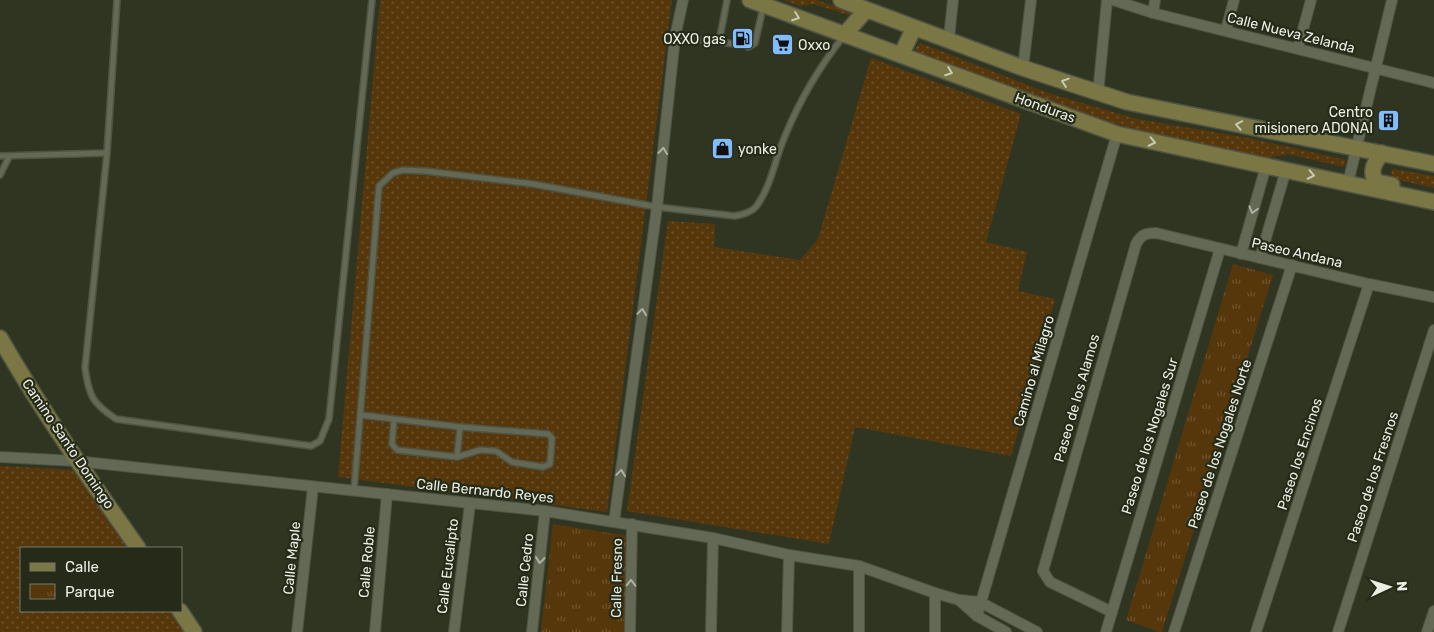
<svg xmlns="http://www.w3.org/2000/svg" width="1434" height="632" viewBox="0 0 1434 632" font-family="Rubik,sans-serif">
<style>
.grass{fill:url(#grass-dots)}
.park{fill:url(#park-tufts)}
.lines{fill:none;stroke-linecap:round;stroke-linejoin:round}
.lane-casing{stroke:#4f5343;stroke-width:8}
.street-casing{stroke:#4f5343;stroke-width:12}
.secondary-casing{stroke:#4f5343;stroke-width:18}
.lane{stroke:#636954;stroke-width:5}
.street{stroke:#636954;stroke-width:10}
.secondary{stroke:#7a7745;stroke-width:15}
.oneway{stroke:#c8cab4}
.oneway2{stroke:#adb2a3}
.labels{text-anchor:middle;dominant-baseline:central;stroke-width:4.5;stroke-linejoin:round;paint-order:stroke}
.street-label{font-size:14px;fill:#eaeee3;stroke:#262b19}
.poi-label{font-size:14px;fill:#eaeee3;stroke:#262b19;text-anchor:end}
</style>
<defs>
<pattern id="grass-dots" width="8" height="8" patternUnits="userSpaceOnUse" patternTransform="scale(1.25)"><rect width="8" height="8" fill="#56370b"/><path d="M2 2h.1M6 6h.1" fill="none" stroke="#6e542e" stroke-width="1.8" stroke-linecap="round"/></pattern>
<pattern id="park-tufts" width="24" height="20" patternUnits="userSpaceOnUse" patternTransform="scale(1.25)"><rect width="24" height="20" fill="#56370b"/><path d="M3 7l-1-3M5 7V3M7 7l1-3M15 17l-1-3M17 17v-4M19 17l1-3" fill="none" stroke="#6e542e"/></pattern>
</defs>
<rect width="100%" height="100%" fill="#303522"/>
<g class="grass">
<path d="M380 0H672L607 512 338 477Z"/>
<path d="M784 0H816L853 12 851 16 814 4 800 6Z"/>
<path d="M920 43 1048 93 1137 119 1249 138 1346 160 1344 167 1288 154 1268 158 1160 136 1060 108 913 51Z"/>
<path d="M871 58 1021 114 986 242 1027 252 1018 291 1055 299 1011 456 855 427 829 544 627 511 668 221 715 224 714 247 800 260 818 239Z"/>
<path d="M1392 169 1434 176V188L1391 178Z"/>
<path d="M0 466 79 470 133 548H21V611H176L191 632H0Z"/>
</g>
<g class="park">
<path d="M1233 264 1273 275 1162 632H1159L1126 620Z"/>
<path d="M553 524 628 536 627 632H541Z"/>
</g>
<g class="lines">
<defs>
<g id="lane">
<path d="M117 0 107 153 85 368C89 396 92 403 116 419L311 446 320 441 329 419 372 0"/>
<path d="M675 37 736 44"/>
<path d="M719 42 727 0"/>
<path d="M748 47 755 43 763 8"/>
<path d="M0 156 107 153"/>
<path d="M0 175 9 157"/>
<path d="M361 415 460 427 548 434 552 438 550 464 543 467 512 462 496 451 480 450 457 457 397 450 392 444 394 419"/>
<path d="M457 457 460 427"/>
<path d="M354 490 379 186 393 173 403 170 425 171 533 184 657 207 735 216C744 214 753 212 758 204 772 183 775 159 785 136 799 102 820 66 843 37"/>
</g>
<g id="street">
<path d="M1113 0 1153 13 1434 83"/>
<path d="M1153 13 1155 0"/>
<path d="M1226 30 1234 0"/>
<path d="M949 38 953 0"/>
<path d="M1298 48 1311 0"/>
<path d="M1023 68 1031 0"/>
<path d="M1098 94 1107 0"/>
<path d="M1348 183 1392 0"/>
<path d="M1241 254 1266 166"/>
<path d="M1260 258 1286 170"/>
<path d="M0 457 76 461 545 511 713 538 789 555 859 566 935 593 959 600 980 602 1037 632"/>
<path d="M614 522 657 207 675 37 683 0"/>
<path d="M959 600 977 616 1006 632"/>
<path d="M1112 612 1050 582 1043 571 1136 244C1141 235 1145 233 1156 233L1369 284 1434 297"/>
<path d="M977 616 1117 134"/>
<path d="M297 632 313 487"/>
<path d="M375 632 387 494"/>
<path d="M454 632 470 504"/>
<path d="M532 632 545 511"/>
<path d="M630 632 632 524"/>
<path d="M711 632 713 538"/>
<path d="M787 632 789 555"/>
<path d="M859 632V566"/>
<path d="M935 632V593"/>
<path d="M1106 632 1220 249"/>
<path d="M1174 632 1292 265"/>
<path d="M1256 632 1369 284"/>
<path d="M1338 632 1434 330"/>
<path d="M1427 632 1434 611"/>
</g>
<g id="secondary">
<path d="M750 0 1117 134 1434 202"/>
<path d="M841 0 1023 68 1127 102 1434 164"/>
<path d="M845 34 866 10"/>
<path d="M901 55 914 28"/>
<path d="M1382 153C1375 162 1368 172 1377 182L1392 185"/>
<path d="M0 338C42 411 90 480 138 548"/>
<path d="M180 611 194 632"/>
</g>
</defs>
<use href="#lane" class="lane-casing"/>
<use href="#street" class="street-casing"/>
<use href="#secondary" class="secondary-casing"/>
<use href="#lane" class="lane"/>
<use href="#street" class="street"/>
<use href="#secondary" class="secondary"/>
</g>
<defs><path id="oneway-chevron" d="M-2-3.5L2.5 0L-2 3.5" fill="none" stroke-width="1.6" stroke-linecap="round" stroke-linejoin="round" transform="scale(1.25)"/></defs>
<g class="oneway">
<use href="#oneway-chevron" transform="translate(796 17) rotate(20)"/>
<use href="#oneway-chevron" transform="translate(949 72) rotate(20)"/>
<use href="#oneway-chevron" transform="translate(1065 82) rotate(-161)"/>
<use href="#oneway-chevron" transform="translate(1239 125) rotate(-169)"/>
<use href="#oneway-chevron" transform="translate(1152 142) rotate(12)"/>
<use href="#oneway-chevron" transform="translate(1311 175) rotate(12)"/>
</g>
<g class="oneway2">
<use href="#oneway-chevron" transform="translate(663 151) rotate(-84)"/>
<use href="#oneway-chevron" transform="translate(1253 210) rotate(106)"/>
<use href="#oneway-chevron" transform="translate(642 312) rotate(-82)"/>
<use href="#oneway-chevron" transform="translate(621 473) rotate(-82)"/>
<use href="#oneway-chevron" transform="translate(540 560) rotate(96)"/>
<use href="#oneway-chevron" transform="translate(631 583) rotate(-89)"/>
</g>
<defs>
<symbol id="fuel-square" viewBox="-11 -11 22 22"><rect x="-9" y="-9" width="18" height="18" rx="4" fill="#82bcfa" stroke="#262b19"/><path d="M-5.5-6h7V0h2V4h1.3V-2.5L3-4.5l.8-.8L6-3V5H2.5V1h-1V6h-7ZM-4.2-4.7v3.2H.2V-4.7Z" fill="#111"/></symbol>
<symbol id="supermarket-square" viewBox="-11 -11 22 22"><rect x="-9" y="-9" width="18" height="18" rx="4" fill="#82bcfa" stroke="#262b19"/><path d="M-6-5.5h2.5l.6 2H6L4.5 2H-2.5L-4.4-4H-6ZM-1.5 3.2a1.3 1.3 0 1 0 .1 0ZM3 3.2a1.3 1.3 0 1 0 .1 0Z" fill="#111"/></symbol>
<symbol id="building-square" viewBox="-11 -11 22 22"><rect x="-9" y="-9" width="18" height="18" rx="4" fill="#82bcfa" stroke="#262b19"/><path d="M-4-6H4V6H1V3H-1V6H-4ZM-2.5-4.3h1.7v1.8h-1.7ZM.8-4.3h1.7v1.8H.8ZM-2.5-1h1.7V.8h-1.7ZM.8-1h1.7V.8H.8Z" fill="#111"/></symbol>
<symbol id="shop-square" viewBox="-11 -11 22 22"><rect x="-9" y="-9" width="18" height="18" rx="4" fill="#82bcfa" stroke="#262b19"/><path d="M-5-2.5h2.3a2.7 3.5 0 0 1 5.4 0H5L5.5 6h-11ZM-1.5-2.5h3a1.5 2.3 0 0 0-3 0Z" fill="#111"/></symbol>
</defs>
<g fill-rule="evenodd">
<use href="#fuel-square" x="730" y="26" width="25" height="25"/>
<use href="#supermarket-square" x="770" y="32" width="25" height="25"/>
<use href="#building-square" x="1376" y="108" width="25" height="25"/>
<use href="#shop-square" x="710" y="136" width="25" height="25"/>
</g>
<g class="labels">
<g class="street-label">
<text transform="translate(1291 33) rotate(14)">Calle Nueva Zelanda</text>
<text transform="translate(1045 108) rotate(20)">Honduras</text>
<text transform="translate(1297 253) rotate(13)">Paseo Andana</text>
<text transform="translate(1034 371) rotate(-74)">Camino al Milagro</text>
<text transform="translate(1077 398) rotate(-74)">Paseo de los Alamos</text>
<text transform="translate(1150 436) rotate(-73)">Paseo de los Nogales Sur</text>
<text transform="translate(68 444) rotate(56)">Camino Santo Domingo</text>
<text transform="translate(1220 444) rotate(-72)">Paseo de los Nogales Norte</text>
<text transform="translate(1300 454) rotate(-72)">Paseo los Encinos</text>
<text transform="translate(1373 477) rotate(-72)">Paseo de los Fresnos</text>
<text transform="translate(485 491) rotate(6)">Calle Bernardo Reyes</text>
<text transform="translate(292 558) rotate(-84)">Calle Maple</text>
<text transform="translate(367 562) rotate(-85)">Calle Roble</text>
<text transform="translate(448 566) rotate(-83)">Calle Eucalipto</text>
<text transform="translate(525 570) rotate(-84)">Calle Cedro</text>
<text transform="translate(617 578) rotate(-89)">Calle Fresno</text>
</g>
<g class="poi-label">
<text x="726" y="39">OXXO gas</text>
<text x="798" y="45" text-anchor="start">Oxxo</text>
<text x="1373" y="112">Centro<tspan x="1373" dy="16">misionero ADONAI</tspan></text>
<text x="738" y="149" text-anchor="start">yonke</text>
</g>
</g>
<rect x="20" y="547" width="162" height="65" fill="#262b19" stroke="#74796a"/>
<rect x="30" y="563" width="25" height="8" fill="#7a7745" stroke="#74796a"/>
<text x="65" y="572" font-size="15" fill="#eaeee3">Calle</text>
<rect x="30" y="584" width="25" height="15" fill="url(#park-tufts)" stroke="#74796a"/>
<text x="65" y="597" font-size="15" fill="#eaeee3">Parque</text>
<g transform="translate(1389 587) rotate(86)" stroke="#262b19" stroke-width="4" paint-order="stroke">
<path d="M0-4L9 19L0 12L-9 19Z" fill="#eaeee3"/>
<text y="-8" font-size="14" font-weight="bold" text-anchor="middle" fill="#eaeee3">N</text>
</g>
</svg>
